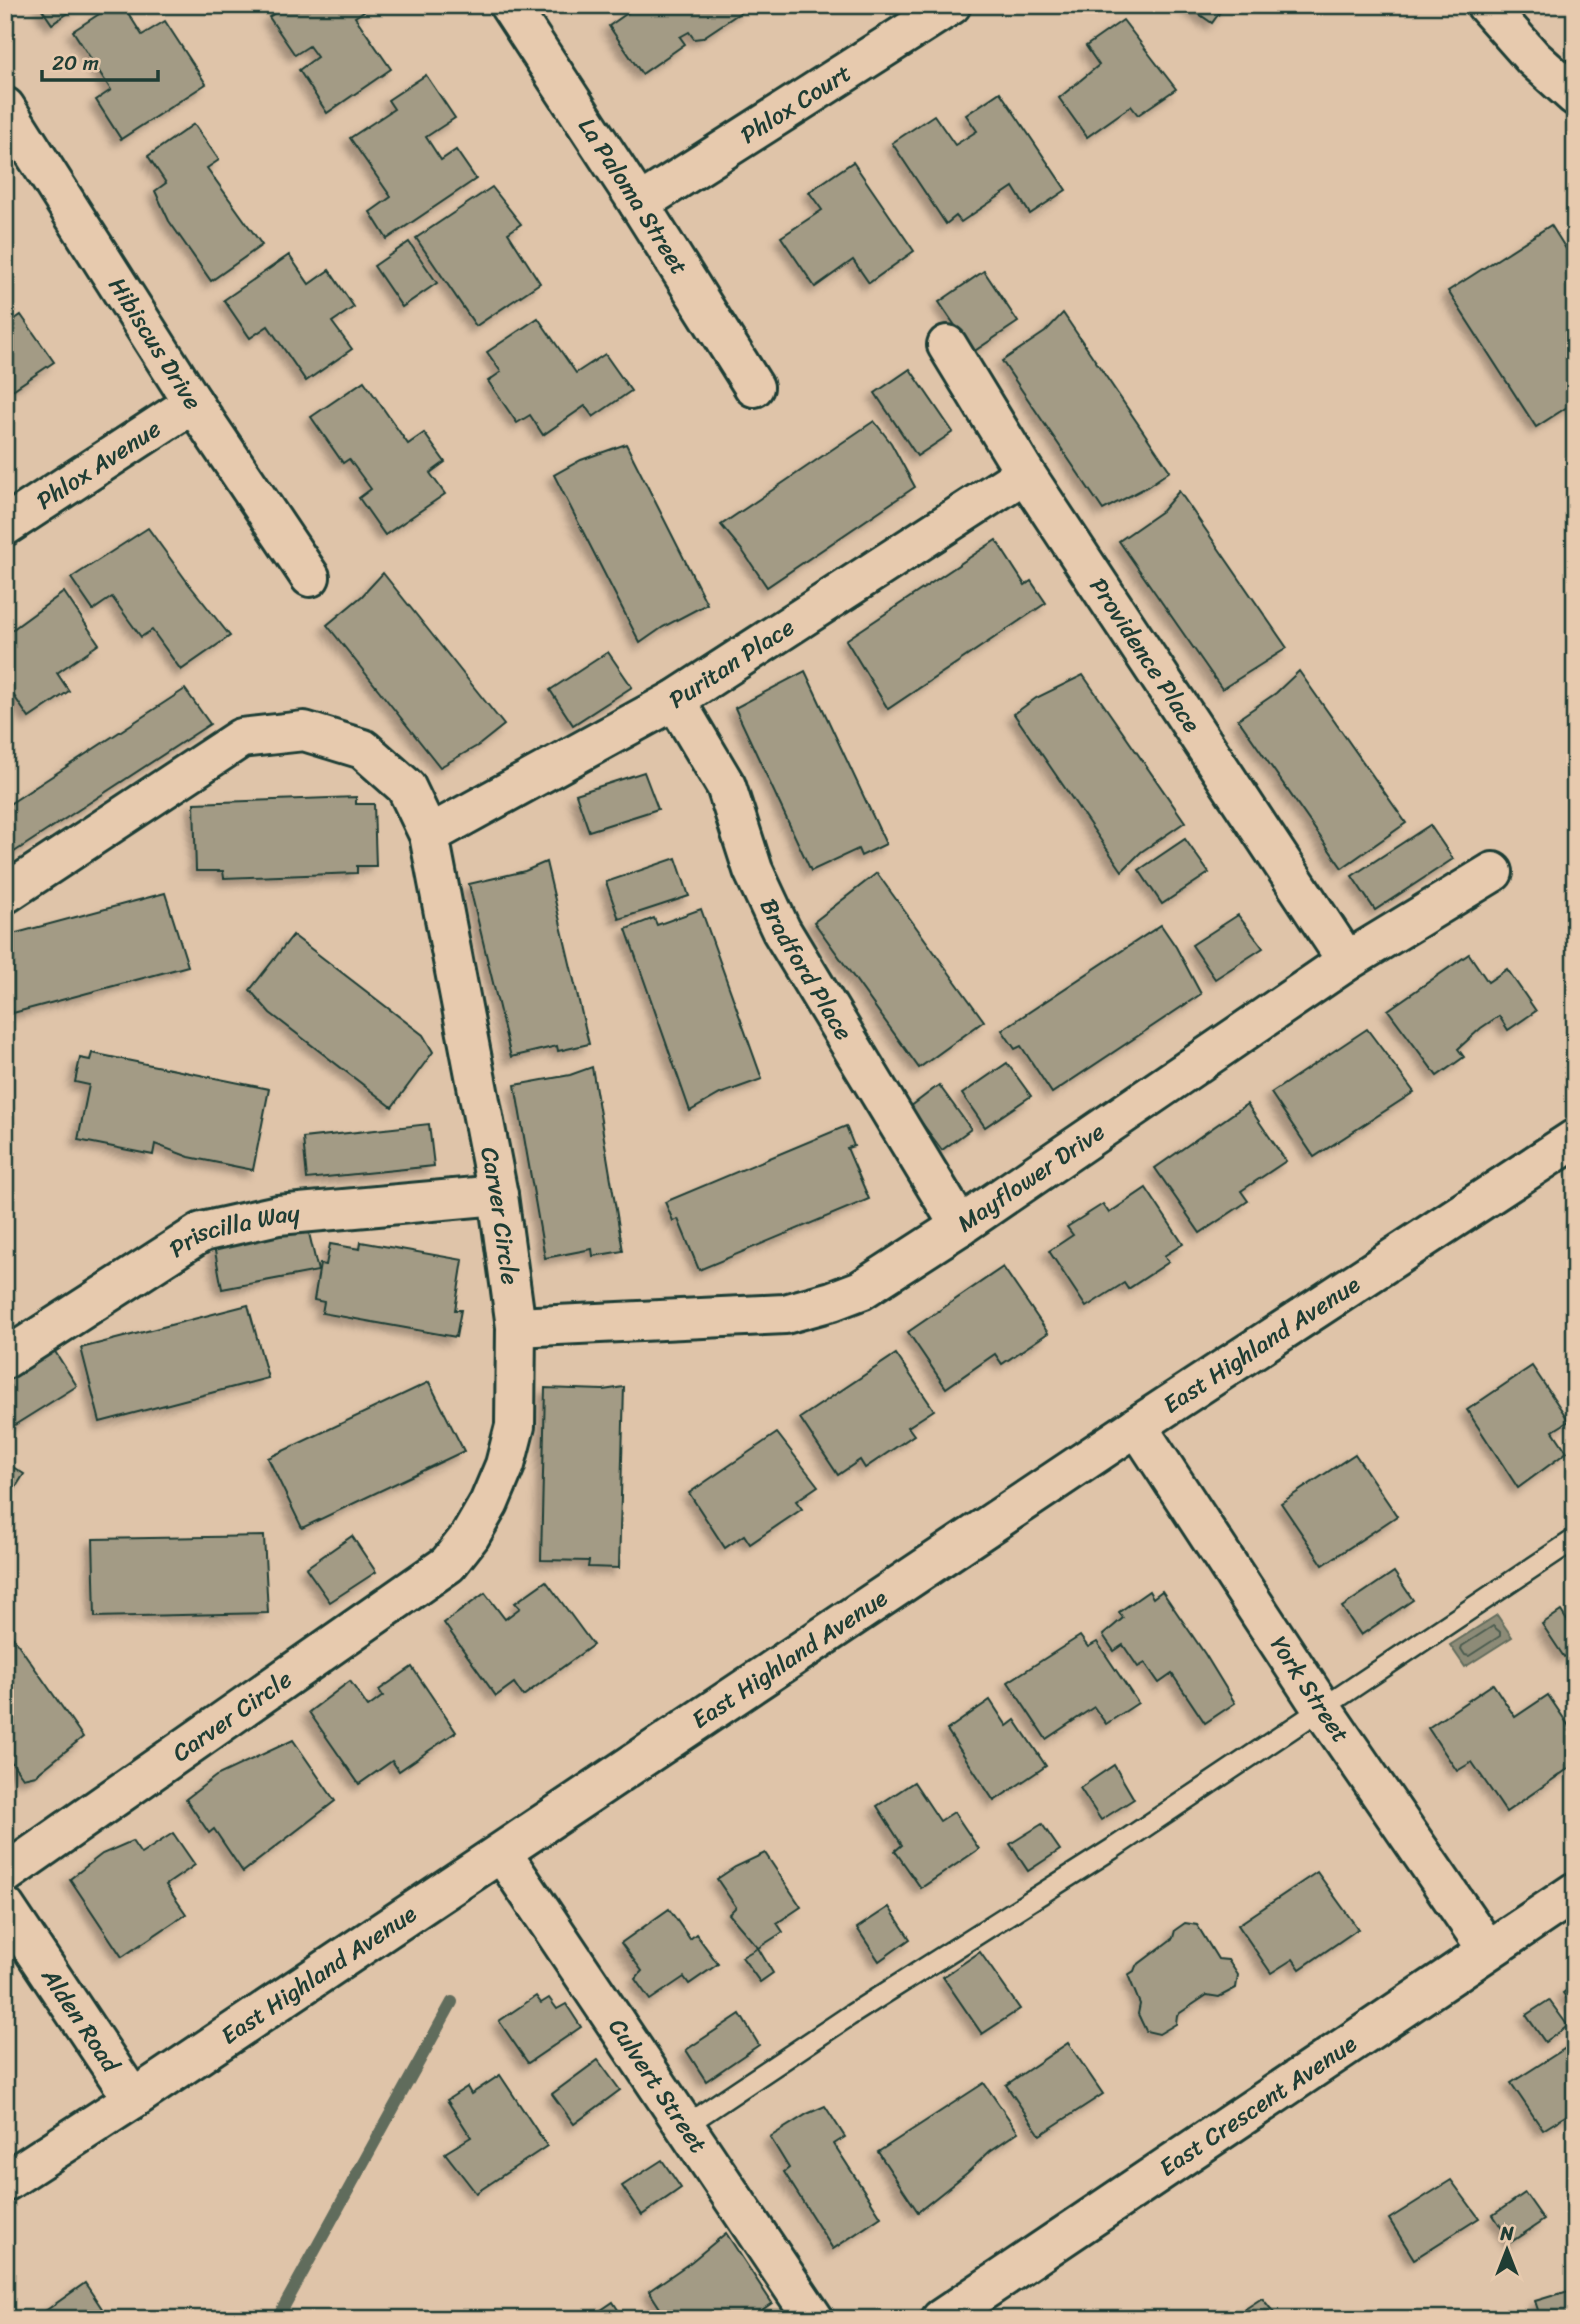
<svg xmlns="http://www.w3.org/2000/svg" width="1580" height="2324" viewBox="0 0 1580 2324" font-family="Sriracha,sans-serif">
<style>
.water{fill:#8d8b77;stroke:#616c5c;stroke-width:2}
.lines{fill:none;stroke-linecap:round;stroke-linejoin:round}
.shore{stroke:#4b5c4f;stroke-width:2}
.stream{stroke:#616c5c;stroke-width:12}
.building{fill:#a39b85;stroke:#1f3d34;stroke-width:2;filter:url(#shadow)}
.service-casing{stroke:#1f3d34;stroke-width:24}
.minor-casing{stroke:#1f3d34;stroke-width:44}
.tertiary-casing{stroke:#1f3d34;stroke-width:44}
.primary-casing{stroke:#1f3d34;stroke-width:44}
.service{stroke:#e7caae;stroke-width:19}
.minor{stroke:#e7caae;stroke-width:38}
.tertiary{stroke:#e7caae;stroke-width:38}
.primary{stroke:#e7caae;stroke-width:38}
.labels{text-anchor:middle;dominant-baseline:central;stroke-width:6;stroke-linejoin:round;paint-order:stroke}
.street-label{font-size:24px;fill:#1f3d34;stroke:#e7caae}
</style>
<defs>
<filter id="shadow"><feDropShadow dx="-6" dy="6" stdDeviation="3.5" flood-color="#0004"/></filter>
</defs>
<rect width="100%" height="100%" fill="#dfc4a9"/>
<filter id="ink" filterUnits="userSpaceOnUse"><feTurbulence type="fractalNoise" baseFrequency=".0143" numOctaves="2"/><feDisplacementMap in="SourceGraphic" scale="14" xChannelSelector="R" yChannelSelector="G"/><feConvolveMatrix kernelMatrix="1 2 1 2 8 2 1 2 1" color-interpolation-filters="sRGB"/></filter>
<g filter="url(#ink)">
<path class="water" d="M1497 1615 1512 1637 1465 1667 1450 1645Z"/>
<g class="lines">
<path class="shore" d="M1493 1626 1500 1632V1636L1469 1656 1465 1655 1461 1649 1462 1646Z"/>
<path class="stream" d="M277 2319 452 2002"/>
</g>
<g class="building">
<path d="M39 5H80L52 24Z"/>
<path d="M113 5H123L142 35 165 21 206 84 121 139 96 100 111 90 73 31Z"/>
<path d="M287 5H364L367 9 355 17 391 69 327 113 299 70 317 57 309 46 295 55 269 17Z"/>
<path d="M639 5H745L747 8 702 38 694 39 689 32 680 37 685 44 642 74 609 26Z"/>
<path d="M1186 5H1225L1212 23Z"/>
<path d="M1123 20 1176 89 1138 115 1131 106 1087 137 1059 98 1099 65 1086 46Z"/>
<path d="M426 75 455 118 426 137 441 160 456 150 476 179 387 239 370 212 391 197 350 138 394 109 388 100Z"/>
<path d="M1000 92 1066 190 1030 214 1013 187 961 222 956 216 946 224 892 143 934 115 955 145 977 131 966 115Z"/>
<path d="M194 124 219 160 207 168 262 245 211 281 169 221 155 191 166 183 148 156Z"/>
<path d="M853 162 914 251 869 283 853 260 815 287 781 237 822 210 809 192Z"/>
<path d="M492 187 521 224 508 233 540 283 476 326 416 238Z"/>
<path d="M1551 225 1575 263V402L1536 427 1448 291Z"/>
<path d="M409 242 437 283 402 307 374 266Z"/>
<path d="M289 255 309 284 329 270 354 307 332 322 352 349 306 381 268 326 250 338 224 300Z"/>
<path d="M984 271 1018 322 973 352 939 302Z"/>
<path d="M1063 313 1170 471 1147 487 1103 510 1002 361 1045 332Z"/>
<path d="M21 315 54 362 5 395V326Z"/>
<path d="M538 318 576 373 605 354 631 391 593 417 585 406 543 435 530 415 517 423 488 381 501 372 487 352Z"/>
<path d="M910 369 953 432 917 456 875 393Z"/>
<path d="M364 381 408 444 424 433 445 462 430 473 445 494 385 535 359 498 371 489 349 459 343 463 311 417Z"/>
<path d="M874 421 891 443 915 487 767 587 742 550 721 525Z"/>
<path d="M626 444 707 604 663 627 640 643 554 475 581 460Z"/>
<path d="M1179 491 1287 648 1222 689 1119 541 1162 511Z"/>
<path d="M148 528 188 583 230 636 181 670 152 630 141 637 112 597 93 610 71 578Z"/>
<path d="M996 540 1025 585 1031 581 1046 603 888 709 846 640Z"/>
<path d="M383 573 504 725 479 745 440 767 327 625 362 596Z"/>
<path d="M64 592 99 644 57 673 69 691 29 718 14 696 5 703V635Z"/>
<path d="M608 652 632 687 573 725 550 690Z"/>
<path d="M805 671 886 844 861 856 858 849 811 871 735 708Z"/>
<path d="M1299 671 1406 823 1342 868 1238 719 1276 693Z"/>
<path d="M1083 675 1185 822 1141 852 1122 871 1014 714 1036 698Z"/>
<path d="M185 689 210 724 5 858V807Z"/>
<path d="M644 772 658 809 589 831 576 794Z"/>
<path d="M356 797V804H374L376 866H357V873L224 878 223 871H196L194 803Z"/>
<path d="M1430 825 1453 859 1375 910 1352 876Z"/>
<path d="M1185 839 1209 873 1162 904 1139 870Z"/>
<path d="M676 858 689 896 619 919 606 882Z"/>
<path d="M546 862 589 1044 558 1051 557 1046 511 1057 469 884 525 871Z"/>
<path d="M877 873 984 1021 919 1068 814 922Z"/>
<path d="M165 893 188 966 13 1013 5 985V936Z"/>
<path d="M701 909 762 1079 720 1094 690 1111 626 929 654 918 657 925Z"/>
<path d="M1238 915 1263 948 1215 979 1192 945Z"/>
<path d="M1161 925 1176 947 1201 994 1052 1093 1021 1046 1015 1049 1002 1030Z"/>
<path d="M293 935 423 1035 433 1052 392 1107 270 1013 250 990Z"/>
<path d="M1469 954 1488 982 1507 969 1536 1011 1508 1030 1499 1016 1481 1028 1458 1049 1464 1057 1437 1076 1388 1010Z"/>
<path d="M1367 1029 1414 1092 1314 1157 1271 1093Z"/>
<path d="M92 1053 269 1089 253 1170 189 1157 155 1144 153 1155 78 1140 89 1085 75 1082 80 1058 90 1060Z"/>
<path d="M1007 1063 1031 1096 985 1127 962 1094Z"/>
<path d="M592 1067 623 1251 593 1256 592 1249 545 1258 515 1085 570 1075Z"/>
<path d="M939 1085 971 1129 942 1150 910 1107Z"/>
<path d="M1247 1104 1286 1161 1241 1191 1248 1201 1200 1233 1155 1168Z"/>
<path d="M429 1124 434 1166 307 1179 303 1138Z"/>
<path d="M846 1126 854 1146 847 1148 869 1199 699 1270 678 1219 673 1221 665 1202Z"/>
<path d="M1146 1188 1183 1244 1164 1256 1169 1262 1128 1289 1124 1283 1086 1307 1049 1251 1073 1235 1067 1227 1103 1204 1109 1213Z"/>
<path d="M308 1229 318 1271 222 1289 214 1246Z"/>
<path d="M361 1242 463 1260 455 1310H461L456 1337 322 1313 324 1302 314 1300 320 1264 326 1265 330 1244 360 1249Z"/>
<path d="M1003 1267 1048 1333 1002 1364 995 1354 946 1388 908 1332Z"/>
<path d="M248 1305 268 1378 100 1422 81 1348Z"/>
<path d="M54 1350 77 1386 5 1431V1380Z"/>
<path d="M896 1354 934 1410 908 1427 914 1435 865 1468 860 1460 838 1475 800 1418Z"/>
<path d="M1532 1366 1569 1421 1553 1431 1567 1452 1518 1488 1467 1410Z"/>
<path d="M429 1382 464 1451 302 1528 268 1458Z"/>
<path d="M624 1387 619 1568 588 1567 589 1561 541 1560 545 1388 603 1390Z"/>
<path d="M777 1433 818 1486 796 1501 802 1509 750 1544 744 1535 725 1548 689 1493Z"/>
<path d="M1355 1454 1397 1516 1323 1565 1281 1503Z"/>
<path d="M5 1462 24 1474 5 1504Z"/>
<path d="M264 1536 268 1613 95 1617 93 1539Z"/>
<path d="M352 1536 376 1572 330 1602 306 1568Z"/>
<path d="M1394 1572 1413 1600 1361 1635 1342 1607Z"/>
<path d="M546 1581 593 1645 523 1696 514 1683 496 1696 444 1623 485 1593 505 1619 520 1608 515 1603Z"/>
<path d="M1149 1591 1153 1598 1162 1591 1205 1654 1235 1703 1205 1723 1172 1674 1159 1683 1145 1663 1138 1667 1123 1645 1114 1651 1103 1635 1123 1618 1119 1612Z"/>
<path d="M1561 1611 1568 1622 1575 1617V1650L1564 1657 1542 1624Z"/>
<path d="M6 1627 83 1737 36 1775 23 1778 5 1753Z"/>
<path d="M1080 1636 1088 1647 1097 1642 1138 1703 1106 1724 1094 1707 1046 1739 1008 1682Z"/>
<path d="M412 1667 456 1732 399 1771 392 1761 359 1784 309 1712 350 1681 368 1707 383 1696 379 1690Z"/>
<path d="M1493 1684 1515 1717 1548 1695 1575 1735V1764L1506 1812 1472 1762 1457 1771 1428 1728Z"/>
<path d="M990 1700 1007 1726 1015 1720 1046 1766 994 1801 947 1730Z"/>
<path d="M293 1740 335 1801 243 1872 214 1829 209 1833 186 1799 216 1776Z"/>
<path d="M1114 1765 1134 1799 1101 1820 1080 1788Z"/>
<path d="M914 1782 940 1821 954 1812 979 1849 921 1888 895 1851 902 1845 877 1806Z"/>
<path d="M1042 1824 1060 1850 1028 1871 1010 1844Z"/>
<path d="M173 1833 195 1865 166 1885 186 1914 122 1957 70 1879 102 1854 132 1841 141 1854Z"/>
<path d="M765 1853 801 1907 777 1923 783 1932 758 1948 729 1914 736 1907 717 1879 735 1867Z"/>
<path d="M1317 1872 1358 1929 1300 1969 1293 1959 1271 1973 1238 1925Z"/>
<path d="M889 1907 910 1939 879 1961 857 1928Z"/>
<path d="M669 1909 690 1939 696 1934 718 1964 689 1984 684 1977 650 2000 635 1979 642 1971 621 1943Z"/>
<path d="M1185 1923 1197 1925 1218 1959 1228 1960 1238 1975 1236 1988 1219 1997 1207 1995 1177 2015 1176 2024 1159 2034 1146 2031 1138 2014 1140 2004 1128 1975 1134 1971 1136 1966 1173 1938 1175 1930Z"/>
<path d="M758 1948 773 1973 760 1982 742 1957Z"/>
<path d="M980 1952 1020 2009 982 2034 943 1977Z"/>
<path d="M1575 1984V2010L1563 1993Z"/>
<path d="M536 1996 541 2003 549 1998 557 2009 566 2004 581 2027 528 2063 499 2021Z"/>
<path d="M1549 2000 1568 2026 1545 2042 1526 2015Z"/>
<path d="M740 2014 759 2045 706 2081 686 2050Z"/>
<path d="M1575 2042V2110L1543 2130 1511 2083Z"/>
<path d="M1068 2043 1103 2094 1040 2135 1006 2085Z"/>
<path d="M598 2060 620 2090 574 2124 552 2094Z"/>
<path d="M500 2075 547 2146 476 2193 445 2153 471 2137 447 2100 467 2087 471 2094Z"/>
<path d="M984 2083 1018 2132 990 2151 967 2173 918 2212 878 2152Z"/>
<path d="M825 2106 845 2137 834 2144 881 2217 833 2249 784 2172 789 2168 770 2137 807 2114Z"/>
<path d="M662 2160 681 2188 642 2215 622 2186Z"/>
<path d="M1451 2180 1479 2218 1414 2259 1389 2219Z"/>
<path d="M1525 2193 1544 2220 1511 2242 1493 2215Z"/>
<path d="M726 2233 772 2303 749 2319H667L649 2291 691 2262Z"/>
<path d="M85 2283 109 2319H34Z"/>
<path d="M1575 2289V2313L1557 2319H1541L1535 2301Z"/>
<path d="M1262 2298 1279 2319H1230Z"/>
<path d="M613 2302 624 2319H588Z"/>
</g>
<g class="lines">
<defs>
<path id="service" d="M686 2125 849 2016 1112 1849 1575 1539"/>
<g id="minor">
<path id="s1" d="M509 5 639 204 754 387"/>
<path id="s2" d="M5 107 193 403 310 577"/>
<path id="s3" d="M639 204 951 5"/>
<path id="s4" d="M947 345 1025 473 1347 961"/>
<path id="s5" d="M5 526 193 403"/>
<path id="s6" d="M675 700 726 786 753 870 781 930 960 1226"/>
<path id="s7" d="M429 835 675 700 1025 473"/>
<path id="s8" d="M5 894 241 738 304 731 363 749 406 787 429 835 498 1195 516 1327 515 1426 505 1465 489 1503 470 1536 448 1564 5 1874"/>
<path id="s9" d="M516 1327 785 1314 832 1301 861 1290 960 1226 1347 961 1493 872"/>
<path id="s10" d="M5 1359 202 1232 278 1215 498 1195"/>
<path id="s11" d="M1137 1426 1321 1707 1487 1949"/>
<path id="s12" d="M502 1853 814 2319"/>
<path id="s13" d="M5 1907 133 2099"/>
<path id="s14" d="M941 2319 1575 1892"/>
</g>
<g id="tertiary">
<path id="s15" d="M5 2182 133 2099 1137 1426 1575 1139"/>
</g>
<path id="primary" d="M1486 5 1533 58 1575 96"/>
</defs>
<use href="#service" class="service-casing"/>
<use href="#minor" class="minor-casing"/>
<use href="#tertiary" class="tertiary-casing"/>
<use href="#primary" class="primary-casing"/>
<use href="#service" class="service"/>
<use href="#minor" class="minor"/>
<use href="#tertiary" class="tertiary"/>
<use href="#primary" class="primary"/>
</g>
</g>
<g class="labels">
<g class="street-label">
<text stroke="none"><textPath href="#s3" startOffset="186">Phlox Court</textPath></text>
<text stroke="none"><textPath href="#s1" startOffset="228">La Paloma Street</textPath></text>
<text stroke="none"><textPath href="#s2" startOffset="280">Hibiscus Drive</textPath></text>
<text stroke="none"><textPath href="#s5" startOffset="112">Phlox Avenue</textPath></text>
<text stroke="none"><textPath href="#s4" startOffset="368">Providence Place</textPath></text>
<text stroke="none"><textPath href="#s7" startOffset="348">Puritan Place</textPath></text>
<text stroke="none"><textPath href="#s6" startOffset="301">Bradford Place</textPath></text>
<text stroke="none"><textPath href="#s9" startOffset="553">Mayflower Drive</textPath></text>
<text stroke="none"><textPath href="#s8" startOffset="906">Carver Circle</textPath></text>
<text stroke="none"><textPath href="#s10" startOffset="266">Priscilla Way</textPath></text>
<text stroke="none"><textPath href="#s15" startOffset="1510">East Highland Avenue</textPath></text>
<text stroke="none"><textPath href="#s15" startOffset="943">East Highland Avenue</textPath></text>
<text stroke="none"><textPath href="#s11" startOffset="315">York Street</textPath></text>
<text transform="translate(232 1716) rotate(-35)">Carver Circle</text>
<text stroke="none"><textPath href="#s15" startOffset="376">East Highland Avenue</textPath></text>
<text stroke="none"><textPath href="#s13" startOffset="136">Alden Road</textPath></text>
<text stroke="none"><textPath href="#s12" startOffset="280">Culvert Street</textPath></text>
<text stroke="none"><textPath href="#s14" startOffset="382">East Crescent Avenue</textPath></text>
</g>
</g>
<rect width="1580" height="2324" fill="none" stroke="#e7caae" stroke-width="28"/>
<rect x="14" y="14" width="1552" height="2296" fill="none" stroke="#1f3d34" stroke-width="2.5" filter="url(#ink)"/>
<g transform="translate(1507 2250)" stroke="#e7caae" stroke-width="5" paint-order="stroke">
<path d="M0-5L12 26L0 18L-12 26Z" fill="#1f3d34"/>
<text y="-10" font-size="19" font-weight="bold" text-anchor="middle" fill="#1f3d34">N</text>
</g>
<path d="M42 70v10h116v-10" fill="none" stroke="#1f3d34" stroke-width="3.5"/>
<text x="52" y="70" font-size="21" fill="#1f3d34" stroke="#e7caae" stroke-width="5" paint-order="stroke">20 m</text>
</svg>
